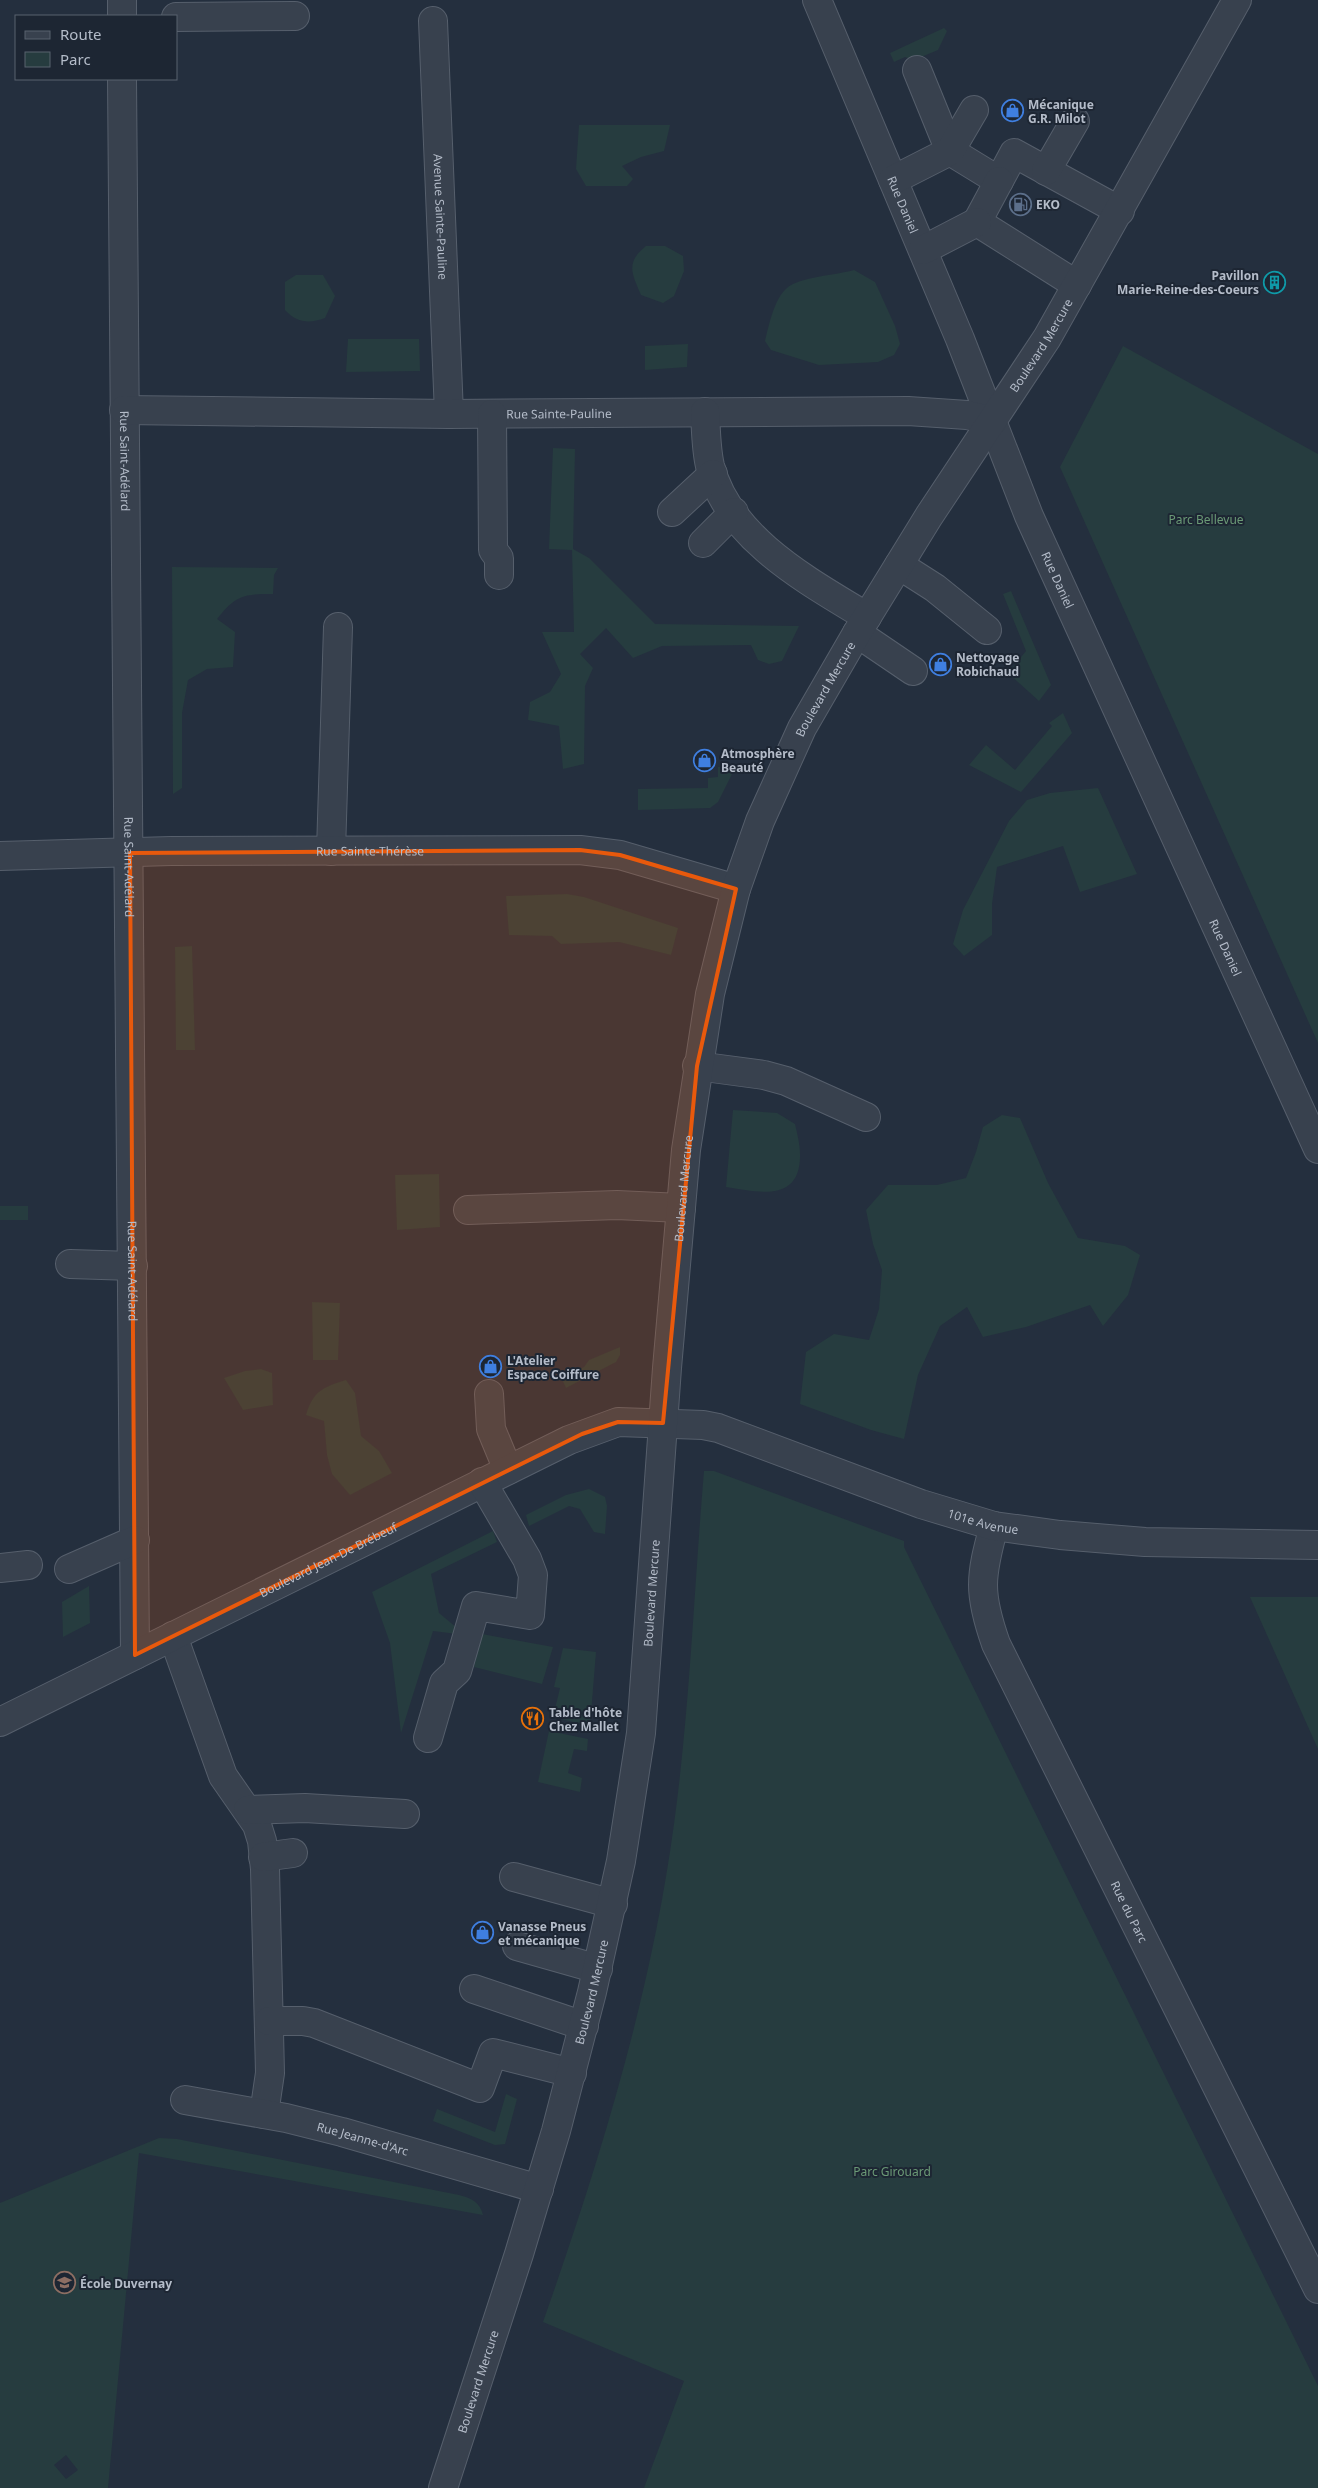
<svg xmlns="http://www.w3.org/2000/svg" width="1318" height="2488" viewBox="0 0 1318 2488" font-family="'Noto Sans',sans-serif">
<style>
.green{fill:#263c3f;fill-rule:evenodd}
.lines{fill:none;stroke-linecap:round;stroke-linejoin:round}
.minor-casing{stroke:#565f6c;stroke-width:30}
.minor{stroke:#38414e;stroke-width:28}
.marked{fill:#e8590c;fill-opacity:0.2;stroke:#e8590c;stroke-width:4;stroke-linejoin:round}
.labels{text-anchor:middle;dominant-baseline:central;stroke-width:4;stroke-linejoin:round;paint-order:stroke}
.poi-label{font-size:12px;font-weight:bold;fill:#b4bcc9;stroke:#1d2633;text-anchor:start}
.street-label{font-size:12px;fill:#b4bcc9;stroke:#1d2633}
.park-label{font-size:12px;fill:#6b9a76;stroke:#1d2633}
</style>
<rect width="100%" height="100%" fill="#242f3e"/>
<g class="green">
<path d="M944 28 947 31 938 50 914 60 905 57 894 62 890 53Z"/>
<path d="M579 125H670L664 151 641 157 622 166 633 179 627 186H586L576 169Z"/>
<path d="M646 246H665L683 256 684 271 674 296 663 303 641 295C632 273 625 263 646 246Z"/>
<path d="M854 270 875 282 895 326 900 344 894 355 878 362 819 365 771 350 765 341C769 325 774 299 787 288 799 277 837 275 854 270Z"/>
<path d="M296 275H323L335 296 325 318C309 324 297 323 285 310V282Z"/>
<path d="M348 339H419L420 371 346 372Z"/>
<path d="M688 344 687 367 645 370V346Z"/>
<path d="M1123 346 1318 454V1043L1060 467Z"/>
<path d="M553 448 575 449 573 549 589 558 655 624 799 626 782 661 769 664 758 660 751 645 662 646 633 658 606 628 580 654 593 668 585 686 584 764 563 769 559 726 528 720 530 702 550 692 561 674 542 632H574L572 550 549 549Z"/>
<path d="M172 567 278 568 274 575 273 594C243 594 236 595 217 619L235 632 233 667 207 669 188 680 182 713V788L173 794Z"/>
<path d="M1011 591 1051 685 1039 701 1008 673 1026 651 1003 594Z"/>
<path d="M1063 713 1072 733 1021 792 969 765 986 745 1015 770 1052 726 1049 723Z"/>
<path d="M736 766 718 802 710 808 638 810V789L708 788V778L718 777V767Z"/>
<path d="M1098 788 1137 874 1080 892 1063 846 997 867 992 904V935L964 956 953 944 963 910 1009 821 1027 800 1050 793Z"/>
<path d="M567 894 584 897 678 928 671 955 619 942 561 944 552 936 509 935 506 896Z"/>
<path d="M192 946 195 1050H176L175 947Z"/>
<path d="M733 1110 777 1113 795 1124C797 1133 800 1144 800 1154 801 1203 758 1192 726 1187Z"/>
<path d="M1002 1115 1020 1118 1048 1183 1078 1238 1125 1246 1140 1255 1128 1295 1103 1326 1090 1305 1026 1327 983 1337 967 1307 940 1326 918 1375 904 1439 871 1430 800 1404 806 1352 834 1334 869 1340 879 1309 882 1270 873 1244 866 1210 888 1185H937L966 1178 976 1152 983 1127Z"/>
<path d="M439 1174 440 1227 397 1230 395 1175Z"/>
<rect x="0" y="1206" width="28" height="14"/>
<path d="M312 1302 340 1303 338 1360H313Z"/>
<path d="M620 1347V1355L616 1362 566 1388 561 1377 584 1367 589 1360Z"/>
<path d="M261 1369 272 1373 273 1405 243 1410 224 1378 245 1371Z"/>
<path d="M346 1380 355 1393 361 1436 379 1451 392 1473 350 1495 332 1474 327 1455 324 1421 306 1415C313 1391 323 1387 346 1380Z"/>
<path d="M704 1471H714L904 1541V1547L1318 2386V2488H644L684 2381 543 2322C600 2160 651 1995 674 1824 690 1707 694 1588 704 1471Z"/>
<path d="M589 1489 605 1497 607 1506 605 1534 594 1532 580 1509 569 1506 529 1526 526 1515 566 1495Z"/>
<path d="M493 1531 497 1542 431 1574 439 1613 457 1628V1634L433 1631 401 1733 390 1643 372 1592Z"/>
<path d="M89 1586 90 1623 63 1637 62 1602Z"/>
<path d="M1250 1597H1318V1749Z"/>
<path d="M482 1634 553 1647 542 1684 474 1667Z"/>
<path d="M563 1648 596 1652 590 1726 553 1717 560 1688 554 1687Z"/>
<path d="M549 1731 588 1739 587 1751 574 1749 568 1773 582 1778 580 1792 538 1782Z"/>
<path d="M506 2094 517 2099 505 2144 495 2145 433 2121 437 2109 495 2132Z"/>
<path d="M159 2138 177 2139 459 2195C471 2198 480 2202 483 2215L139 2153 108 2488H0V2203ZM66 2455 78 2470 66 2479 54 2465Z"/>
</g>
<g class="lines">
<defs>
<g id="minor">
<path d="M122 0V16"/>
<path id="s1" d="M817 0 960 339 1029 516 1318 1149"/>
<path d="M176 17 295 16"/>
<path id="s2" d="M433 21 449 414"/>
<path d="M917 70 950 151 999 181 1014 153 1120 211"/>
<path id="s3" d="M122 79C126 604 134 1129 135 1655"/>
<path d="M1046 171 1075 121"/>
<path d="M893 180 950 151 974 110"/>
<path d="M999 181 977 222 1077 285"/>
<path d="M923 250 977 222"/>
<path id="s4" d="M124 410 449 414 908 411 967 415 993 421"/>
<path d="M705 412C706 430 706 449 710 466 729 539 808 581 867 617"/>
<path d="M492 414 493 550 499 558V575"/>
<path d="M672 512 713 474"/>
<path d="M703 543 734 512"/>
<path d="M899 565 935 588 987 630"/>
<path d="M857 633 913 671"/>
<path d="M331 851 338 627"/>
<path id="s5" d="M0 856 171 851 580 850 620 855 736 889"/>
<path d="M697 1066 764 1075 786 1081 866 1117"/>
<path d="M468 1210 617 1205 681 1208"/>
<path d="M70 1264 133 1266"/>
<path d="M489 1394 491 1429 508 1470"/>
<path id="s6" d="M994 1526C980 1577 978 1593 996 1644L1318 2289"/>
<path d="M0 1568 28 1565"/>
<path d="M69 1569 135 1540"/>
<path d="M173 1636 223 1776 257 1825 262 1841 265 1869 270 2073 264 2114"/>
<path id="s7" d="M0 1722 569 1440 618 1422 703 1425 718 1428 921 1504 994 1526 1060 1535 1145 1542 1318 1545"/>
<path d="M428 1738 444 1683 457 1671 476 1606 530 1615 533 1575 527 1559 482 1482"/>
<path d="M248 1810 305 1808 405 1814"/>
<path d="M263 1857 293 1853"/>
<path d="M514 1877 613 1904"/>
<path d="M517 1946 598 1969"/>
<path d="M474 1989 584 2026"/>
<path d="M269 2021H303L314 2023 480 2088 493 2053 572 2073"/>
<path id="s8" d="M185 2100 286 2118 342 2132 539 2189"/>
<path id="s9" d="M443 2488 519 2254 556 2131 592 1992 621 1861 641 1733 667 1368 686 1150 710 994 736 889 760 821 802 728 857 633 929 516 1047 338 1237 0"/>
</g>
</defs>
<use href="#minor" class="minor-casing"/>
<use href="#minor" class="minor"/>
</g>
<path class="marked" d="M580 850 620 855 736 889 697 1066 663 1423 618 1422 582 1434 135 1655 130 853Z"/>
<defs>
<symbol id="shop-ring" viewBox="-11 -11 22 22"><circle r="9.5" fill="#1d2633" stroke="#3f7fe0" stroke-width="1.5"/><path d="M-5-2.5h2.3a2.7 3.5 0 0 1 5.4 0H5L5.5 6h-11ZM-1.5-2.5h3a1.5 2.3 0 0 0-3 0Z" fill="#3f7fe0"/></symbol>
<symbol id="fuel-ring" viewBox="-11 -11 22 22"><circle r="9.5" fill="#1d2633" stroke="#5c6f8a" stroke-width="1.5"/><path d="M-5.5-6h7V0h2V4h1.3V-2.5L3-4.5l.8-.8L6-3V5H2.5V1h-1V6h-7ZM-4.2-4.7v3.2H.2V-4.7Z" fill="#5c6f8a"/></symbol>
<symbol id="building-ring" viewBox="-11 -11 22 22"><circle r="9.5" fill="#1d2633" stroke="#0f9aa8" stroke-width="1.5"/><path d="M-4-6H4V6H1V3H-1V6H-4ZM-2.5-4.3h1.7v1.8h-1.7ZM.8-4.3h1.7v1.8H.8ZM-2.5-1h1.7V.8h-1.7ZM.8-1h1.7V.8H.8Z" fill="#0f9aa8"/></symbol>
<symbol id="restaurant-ring" viewBox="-11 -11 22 22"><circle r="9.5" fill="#1d2633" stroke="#e8710a" stroke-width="1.5"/><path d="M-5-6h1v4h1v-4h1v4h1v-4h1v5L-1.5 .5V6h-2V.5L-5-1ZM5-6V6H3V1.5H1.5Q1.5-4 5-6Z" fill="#e8710a"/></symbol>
<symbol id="school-ring" viewBox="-11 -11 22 22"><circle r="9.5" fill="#1d2633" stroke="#8d6e63" stroke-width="1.5"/><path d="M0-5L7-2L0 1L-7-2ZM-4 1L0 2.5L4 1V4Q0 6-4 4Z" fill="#8d6e63"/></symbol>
</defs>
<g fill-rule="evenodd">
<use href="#shop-ring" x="1000" y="98" width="25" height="25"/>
<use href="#fuel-ring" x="1008" y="192" width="25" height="25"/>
<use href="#building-ring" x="1262" y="270" width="25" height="25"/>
<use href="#shop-ring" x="928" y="652" width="25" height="25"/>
<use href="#shop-ring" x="692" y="748" width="25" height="25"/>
<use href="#shop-ring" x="478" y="1354" width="25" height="25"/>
<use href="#restaurant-ring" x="520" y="1706" width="25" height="25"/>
<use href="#shop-ring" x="470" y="1920" width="25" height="25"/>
<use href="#school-ring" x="52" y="2270" width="25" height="25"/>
</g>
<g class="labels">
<g class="poi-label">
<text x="1028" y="104">Mécanique<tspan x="1028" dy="14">G.R. Milot</tspan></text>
<text x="1036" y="204">EKO</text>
<text x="1259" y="275" text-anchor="end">Pavillon<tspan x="1259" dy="14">Marie-Reine-des-Coeurs</tspan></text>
<text x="956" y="657">Nettoyage<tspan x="956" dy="14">Robichaud</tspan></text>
<text x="721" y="753">Atmosphère<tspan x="721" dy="14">Beauté</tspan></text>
<text x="507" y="1360">L'Atelier<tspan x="507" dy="14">Espace Coiffure</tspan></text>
<text x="549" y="1712">Table d'hôte<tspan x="549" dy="14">Chez Mallet</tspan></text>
<text x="498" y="1926">Vanasse Pneus<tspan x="498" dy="14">et mécanique</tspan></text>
<text x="80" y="2283">École Duvernay</text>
</g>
<g class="street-label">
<text stroke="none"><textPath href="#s1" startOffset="222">Rue Daniel</textPath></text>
<text stroke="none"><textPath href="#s2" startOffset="196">Avenue Sainte-Pauline</textPath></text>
<text stroke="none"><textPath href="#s9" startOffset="2258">Boulevard Mercure</textPath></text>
<text stroke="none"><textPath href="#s4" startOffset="435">Rue Sainte-Pauline</textPath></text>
<text stroke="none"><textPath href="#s3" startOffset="382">Rue Saint-Adélard</textPath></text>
<text stroke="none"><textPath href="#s1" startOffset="628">Rue Daniel</textPath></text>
<text stroke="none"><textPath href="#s9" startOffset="1852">Boulevard Mercure</textPath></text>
<text stroke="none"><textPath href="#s5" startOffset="370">Rue Sainte-Thérèse</textPath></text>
<text stroke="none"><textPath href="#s3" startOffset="788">Rue Saint-Adélard</textPath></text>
<text stroke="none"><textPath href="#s1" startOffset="1032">Rue Daniel</textPath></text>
<text stroke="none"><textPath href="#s9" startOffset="1328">Boulevard Mercure</textPath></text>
<text stroke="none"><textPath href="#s3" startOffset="1192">Rue Saint-Adélard</textPath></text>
<text stroke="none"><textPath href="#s7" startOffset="1069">101e Avenue</textPath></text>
<text stroke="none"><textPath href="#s7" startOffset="366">Boulevard Jean-De Brébeuf</textPath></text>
<text stroke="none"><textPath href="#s9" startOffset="922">Boulevard Mercure</textPath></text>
<text stroke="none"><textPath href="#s6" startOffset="420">Rue du Parc</textPath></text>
<text stroke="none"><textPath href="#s9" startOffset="518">Boulevard Mercure</textPath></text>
<text stroke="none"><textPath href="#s8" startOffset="182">Rue Jeanne-d'Arc</textPath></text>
<text stroke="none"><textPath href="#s9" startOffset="112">Boulevard Mercure</textPath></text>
</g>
<g class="park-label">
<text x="1206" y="519">Parc Bellevue</text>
<text x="892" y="2171">Parc Girouard</text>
</g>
</g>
<rect x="15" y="15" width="162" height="65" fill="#1d2633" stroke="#59626f"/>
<rect x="25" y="31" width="25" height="8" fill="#38414e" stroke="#59626f"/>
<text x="60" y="40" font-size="15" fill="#b4bcc9">Route</text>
<rect x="25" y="52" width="25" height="15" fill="#263c3f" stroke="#59626f"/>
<text x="60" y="65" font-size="15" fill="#b4bcc9">Parc</text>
</svg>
